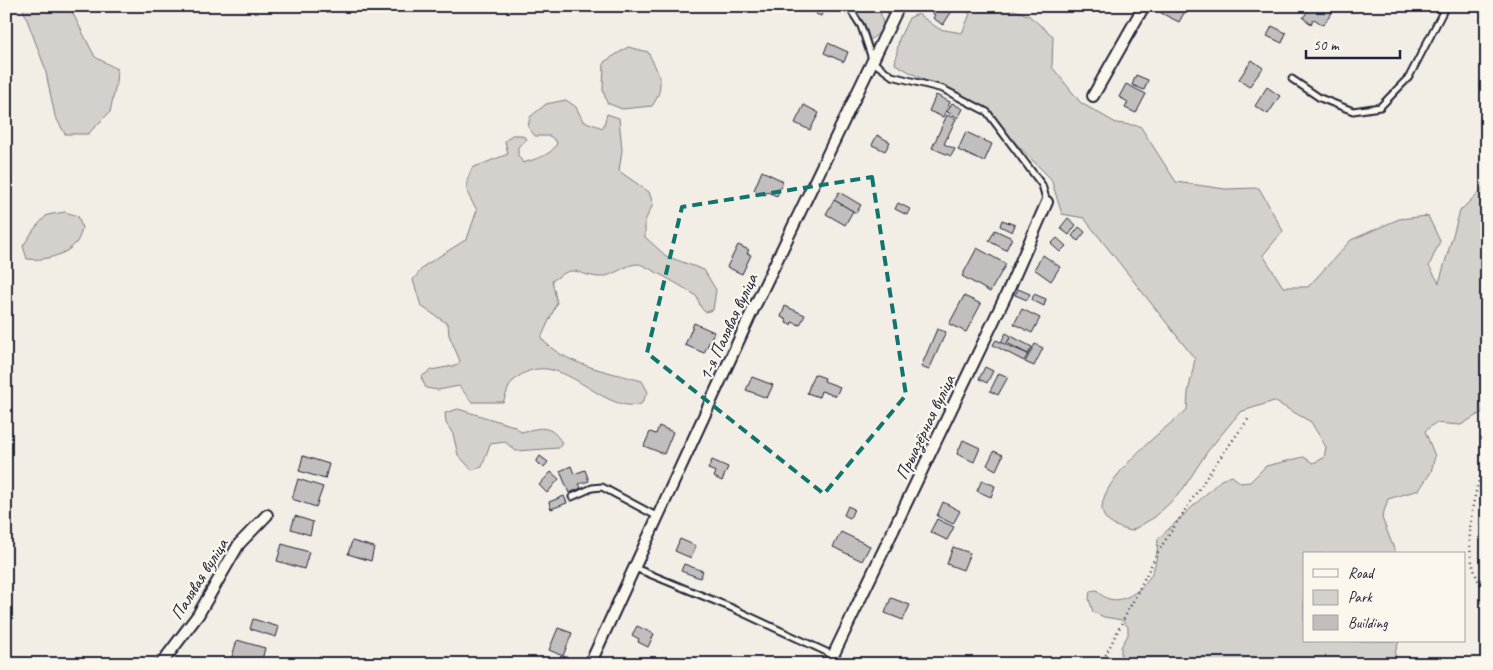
<svg xmlns="http://www.w3.org/2000/svg" width="1493" height="670" viewBox="0 0 1493 670" font-family="Caveat,sans-serif">
<style>
.green{fill:#d4d1cc;stroke:#7b7a84}
.building{fill:#c2bebe;stroke:#22223b}
.lines{fill:none;stroke-linecap:round;stroke-linejoin:round}
.service-casing{stroke:#22223b;stroke-width:9}
.minor-casing{stroke:#22223b;stroke-width:14}
.path{stroke:#22223b;stroke-width:2.5;stroke-dasharray:1 4;stroke-linecap:butt}
.service{stroke:#fbf7ec;stroke-width:5}
.minor{stroke:#fbf7ec;stroke-width:10}
.marked{fill:none;stroke:#0f766e;stroke-width:4;stroke-dasharray:10 6;stroke-linejoin:round}
.labels{text-anchor:middle;dominant-baseline:central;stroke-width:4.5;stroke-linejoin:round;paint-order:stroke}
.street-label{font-size:18px;fill:#22223b;stroke:#fbf7ec}
</style>
<rect width="100%" height="100%" fill="#f2eee5"/>
<filter id="ink" filterUnits="userSpaceOnUse"><feTurbulence type="fractalNoise" baseFrequency=".02" numOctaves="2"/><feDisplacementMap in="SourceGraphic" scale="10" xChannelSelector="R" yChannelSelector="G"/><feConvolveMatrix kernelMatrix="1 2 1 2 8 2 1 2 1" color-interpolation-filters="sRGB"/></filter>
<g filter="url(#ink)">
<g class="green">
<path d="M22 6H69L95 57 117 69 116 84 110 112 88 134H65L55 116 45 68Z"/>
<path d="M853 6H879L884 29 870 40 866 27Z"/>
<path d="M959 6 1008 8 1028 15 1053 36 1052 67 1081 103 1116 123 1140 126 1176 182 1225 189 1259 188 1283 231 1263 255 1283 287H1308L1351 240 1399 219 1428 216 1440 241 1429 266 1439 283 1460 211 1487 184V409L1461 425 1435 423 1425 431 1435 456 1431 472 1419 490 1388 499 1382 518 1396 554H1304V641H1399L1395 653 1397 664H1121V647L1128 635V627L1122 620 1104 617 1093 612 1089 599 1090 591 1097 590C1113 612 1142 593 1152 573 1157 562 1157 552 1158 539L1221 480 1232 476 1241 483 1250 482 1266 466 1304 457 1313 463 1324 458 1326 447 1311 422 1274 401 1240 412 1207 452 1181 492 1155 517 1131 531C1121 528 1110 526 1104 516 1089 487 1167 426 1187 410L1188 393 1195 359 1084 218 1062 214 1051 179 988 115 895 64 899 39 909 18 918 14 939 29 962 33 970 14Z"/>
<path d="M628 47 648 52C658 72 667 85 652 106L622 109 607 103 603 90 604 62Z"/>
<path d="M566 100 576 107 583 121 603 128 607 114 619 118 622 150 619 171 649 192 653 204 645 221V237L666 256 704 270 716 290 713 310 705 312C699 307 700 302 696 296 694 293 643 264 639 264 626 263 612 278 598 277 573 274 577 263 552 281L557 303 541 338C564 365 607 371 642 381L648 392 641 404C600 416 558 340 513 381 508 386 506 396 503 402H472L459 386 438 390 426 388 421 377 431 370 458 365 460 361 449 335 448 324 421 306 413 280 424 266 467 239 477 210C466 192 463 188 472 168L508 154 505 141 512 135H521L527 139 518 147V155L523 163C535 159 554 155 557 142L550 136H535L528 127 530 117 546 104Z"/>
<path d="M65 212 78 216 82 228C81 233 79 239 76 243 65 256 43 261 27 259L23 246 35 228 47 215Z"/>
<path d="M458 409 514 426 521 432C540 428 550 423 562 443L559 448 516 451 505 442 490 444 482 467 472 470 458 455 453 434 446 423 445 413Z"/>
</g>
<g class="building">
<path d="M820 6H825L821 16 816 14Z"/>
<path d="M927 6H944L952 11 943 25 933 18 935 15 925 8Z"/>
<path d="M1164 6H1188L1179 22 1161 13Z"/>
<path d="M1311 6H1322L1332 13 1323 25 1314 19 1311 24 1303 18Z"/>
<path d="M1272 26 1286 33 1282 43 1267 36Z"/>
<path d="M828 43 848 52 844 62 824 53Z"/>
<path d="M1252 60 1263 68 1249 87 1239 79Z"/>
<path d="M1136 75 1148 80 1144 90 1132 85Z"/>
<path d="M1126 84 1146 94 1136 113 1125 108 1128 102 1119 97Z"/>
<path d="M1267 87 1280 96 1268 114 1255 106Z"/>
<path d="M936 95 950 102 943 117 929 111Z"/>
<path d="M952 103 963 109 958 118 947 112Z"/>
<path d="M804 105 819 113 810 130 795 123Z"/>
<path d="M947 115 956 119 944 144 955 149 951 156 932 148Z"/>
<path d="M966 132 992 144 984 162 958 150Z"/>
<path d="M877 135 890 142 885 151 872 145Z"/>
<path d="M762 171 783 181 777 196 767 192 765 195 754 190Z"/>
<path d="M839 192 861 205 856 213 834 200Z"/>
<path d="M834 200 853 211 845 225 826 214Z"/>
<path d="M898 203 910 209 907 215 895 209Z"/>
<path d="M1068 218 1076 225 1069 235 1060 228Z"/>
<path d="M1002 220 1015 225 1012 232 1000 226Z"/>
<path d="M1079 227 1085 232 1078 241 1072 236Z"/>
<path d="M995 230 1012 238 1006 250 989 241Z"/>
<path d="M1057 238 1066 246 1060 252 1051 244Z"/>
<path d="M738 245 749 250 747 253 751 255 742 274 727 267Z"/>
<path d="M977 248 1006 264 990 292 962 276Z"/>
<path d="M1043 255 1060 267 1051 281 1034 269Z"/>
<path d="M1018 289 1030 294 1027 300 1015 295Z"/>
<path d="M1034 294 1046 299 1044 306 1032 300Z"/>
<path d="M964 296 981 304 966 332 949 324Z"/>
<path d="M785 306 805 315 800 325 792 322 791 325 786 323 787 320 781 317Z"/>
<path d="M1022 309 1040 318 1032 333 1014 324Z"/>
<path d="M694 323 714 332 704 353 685 345Z"/>
<path d="M937 329 946 332 929 370 921 367Z"/>
<path d="M1006 333 1011 336 1006 345 1001 342Z"/>
<path d="M1011 336 1032 347 1028 354 1007 343Z"/>
<path d="M996 340 1028 354 1024 361 993 345Z"/>
<path d="M1035 344 1043 348 1034 366 1025 362Z"/>
<path d="M985 367 993 371 987 383 979 379Z"/>
<path d="M999 373 1008 377 998 395 990 391Z"/>
<path d="M814 374 825 378 824 381 840 387 836 396 821 391 819 397 807 393Z"/>
<path d="M752 377 773 385 767 398 746 390Z"/>
<path d="M659 426 673 432 664 454 644 446 650 432 656 434Z"/>
<path d="M963 440 980 448 974 462 957 454Z"/>
<path d="M994 451 1003 455 996 470 987 465Z"/>
<path d="M303 456 329 464 325 479 299 471Z"/>
<path d="M540 456 548 462 544 467 536 462Z"/>
<path d="M712 460 728 467 722 481 714 477 716 472 708 469Z"/>
<path d="M571 466 574 474 585 470 589 481 579 484 581 488 569 493 560 471Z"/>
<path d="M551 472 559 479 547 493 539 485Z"/>
<path d="M298 479 323 487 316 507 292 499Z"/>
<path d="M982 480 995 486 991 497 977 491Z"/>
<path d="M564 496 567 503 551 509 549 502Z"/>
<path d="M943 502 960 511 953 524 937 516Z"/>
<path d="M848 506 854 509 850 518 844 515Z"/>
<path d="M295 516 313 522 310 535 291 529Z"/>
<path d="M937 519 954 527 947 540 930 532Z"/>
<path d="M841 532 870 546 862 561 833 547Z"/>
<path d="M680 539 696 546 691 558 675 551Z"/>
<path d="M352 541 374 547 371 561 348 554Z"/>
<path d="M282 544 309 552 304 569 277 561Z"/>
<path d="M953 547 970 553 963 570 947 564Z"/>
<path d="M684 564 703 571 700 578 681 571Z"/>
<path d="M891 598 910 605 903 620 885 613Z"/>
<path d="M253 619 279 627 276 637 250 629Z"/>
<path d="M637 626 654 634 648 647 638 642 639 639 632 635Z"/>
<path d="M558 628 572 633 563 656 549 650Z"/>
<path d="M237 640 265 648 261 664H243L231 660Z"/>
</g>
<g class="lines">
<defs>
<g id="service">
<path d="M848 6 861 26 873 62 892 76 943 89 987 112 1042 185 1047 202"/>
<path d="M1292 79 1320 98 1353 111 1380 107 1409 77 1446 6"/>
<path d="M572 497 592 488 602 487 658 517"/>
<path d="M635 568 732 608 833 655"/>
</g>
<g id="minor">
<path d="M1093 96 1144 6"/>
<path d="M161 664 198 615 239 544 267 515"/>
<path d="M590 664 750 316 899 6"/>
<path d="M829 664 1008 291 1047 202"/>
</g>
</defs>
<use href="#service" class="service-casing"/>
<use href="#minor" class="minor-casing"/>
<g class="path">
<path d="M1487 458C1471 497 1458 560 1487 594"/>
<path d="M1101 664 1159 550 1214 466 1249 418"/>
</g>
<use href="#service" class="service"/>
<use href="#minor" class="minor"/>
</g>
</g>
<path class="marked" d="M872 177 906 395 824 494 647 353 682 207Z"/>
<g class="labels">
<g class="street-label">
<text transform="translate(728 327) rotate(-65)">1-я Палявая вуліца</text>
<text transform="translate(925 427) rotate(-64)">Прыазёрная вуліца</text>
<text transform="translate(199 579) rotate(-58)">Палявая вуліца</text>
</g>
</g>
<rect width="1493" height="670" fill="none" stroke="#fbf7ec" stroke-width="25"/>
<rect x="12" y="12" width="1468" height="645" fill="none" stroke="#22223b" stroke-width="2" filter="url(#ink)"/>
<rect x="1303" y="552" width="162" height="90" fill="#fbf7ec" stroke="#a4a2a5"/>
<rect x="1313" y="569" width="25" height="8" fill="#fbf7ec" stroke="#a4a2a5"/>
<text x="1348" y="578" font-size="15" fill="#22223b">Road</text>
<rect x="1313" y="590" width="25" height="15" fill="#d4d1cc" stroke="#a4a2a5"/>
<text x="1348" y="602" font-size="15" fill="#22223b">Park</text>
<rect x="1313" y="615" width="25" height="15" fill="#c2bebe" stroke="#a4a2a5"/>
<text x="1348" y="628" font-size="15" fill="#22223b">Building</text>
<path d="M1306 50v8h94v-8" fill="none" stroke="#22223b" stroke-width="2.5"/>
<text x="1313" y="50" font-size="15" fill="#22223b" stroke="#fbf7ec" stroke-width="4" paint-order="stroke">50 m</text>
</svg>
